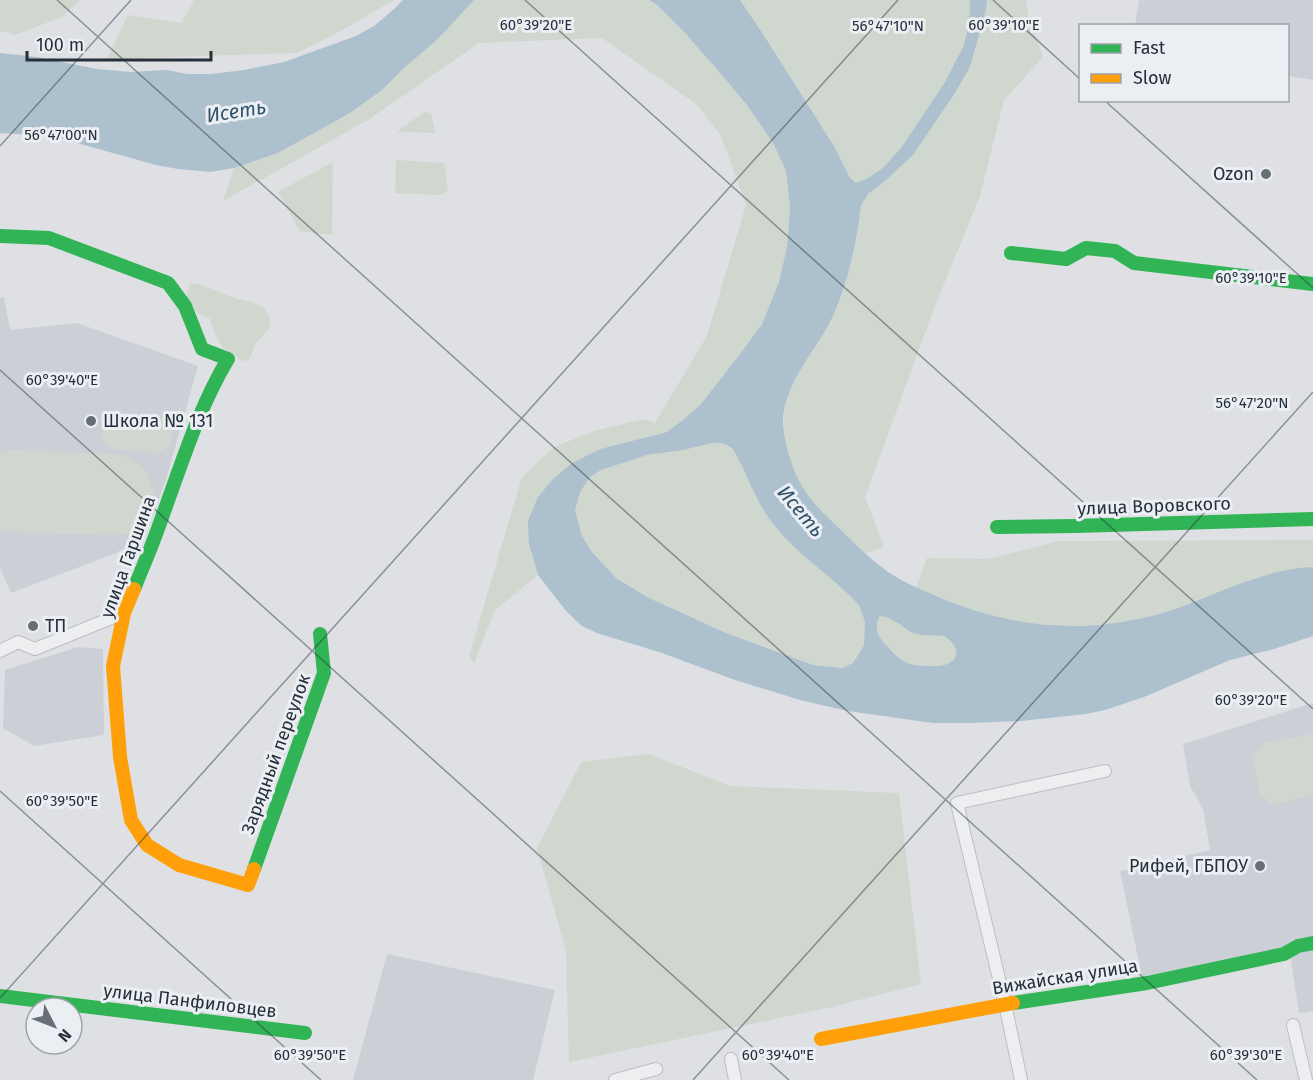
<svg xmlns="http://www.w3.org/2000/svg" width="1313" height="1080" viewBox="0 0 1313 1080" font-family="'Fira Sans',sans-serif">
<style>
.built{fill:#ccd0d6}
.green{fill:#d0d7ce}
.water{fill:#acc0ce;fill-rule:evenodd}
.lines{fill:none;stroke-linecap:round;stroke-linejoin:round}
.street-casing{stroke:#bcbec1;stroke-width:14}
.street{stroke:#edeef0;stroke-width:12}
.fast{stroke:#30b455;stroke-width:14}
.slow{stroke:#ff9f0a;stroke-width:14}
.ticks{fill:none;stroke:#26303b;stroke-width:1.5;stroke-opacity:0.45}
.poi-dot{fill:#666e76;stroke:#ebeff3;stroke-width:2}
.labels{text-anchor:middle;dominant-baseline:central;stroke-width:6;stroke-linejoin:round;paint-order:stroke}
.poi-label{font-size:18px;fill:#26303b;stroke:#ebeff3;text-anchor:end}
.street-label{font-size:18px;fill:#26303b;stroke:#ebeff3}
.water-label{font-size:20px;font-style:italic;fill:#32536d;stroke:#ebeff3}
.ticks-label{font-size:15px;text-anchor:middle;fill:#26303b;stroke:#ebeff3;stroke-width:6;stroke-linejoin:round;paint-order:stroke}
</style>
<rect width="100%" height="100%" fill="#dee0e3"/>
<g class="built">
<path d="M1139 0H1313V80L1288 76V26L1135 25Z"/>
<path d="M4 297 10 330 77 323 198 366 167 476 146 536 114 554 11 593 0 568V298Z"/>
<path d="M78 647 103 649 104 735 34 746 3 728 5 670Z"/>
<path d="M1313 703V1011L1299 1013 1289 947 1142 977 1120 871 1210 850 1203 809 1190 786 1183 744Z"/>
<path d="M387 954 555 990 533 1080H353Z"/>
</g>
<g class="green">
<path d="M0 0H80L62 17 15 35 0 31Z"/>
<path d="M193 0H394L337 33 296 53 107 59 128 15 181 23 193 3Z"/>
<path d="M474 0H649L656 4 686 34 721 74 747 105 773 143 786 171 790 208 787 247 779 282 762 324 740 354 701 404 683 420 667 432 600 449 572 463 529 544 538 575 495 610 474 663 469 656 522 477 554 447 594 431 644 419 655 423 707 336 746 205 721 136 696 104 602 38 479 43 368 120 223 201 234 168 278 153 350 113 382 90 404 68 439 38Z"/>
<path d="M740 0H970L969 25 963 47 945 82 901 148 884 167 868 178 856 183 850 178 834 146 763 34Z"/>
<path d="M987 0H1026L1028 14 1043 57 1004 100 980 196 933 311 865 497 884 547 865 553C845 535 823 517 807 495 786 468 776 419 791 387 802 364 819 343 831 320 849 285 854 245 861 206L868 194 885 181 913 155 955 93 970 67 986 10Z"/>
<path d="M424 112 431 113 436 133 397 132Z"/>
<path d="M396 160 444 163 448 191 440 195 395 193Z"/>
<path d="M333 162 332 235 300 231 278 192Z"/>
<path d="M196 283 237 299 252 302 265 309 270 317 269 329 256 343 249 360 243 361 222 347 214 332 210 319 196 312 187 297 189 285Z"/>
<path d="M114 413 161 416 173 427 170 446 157 453 113 449 102 440 105 423Z"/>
<path d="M713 443C721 442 727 444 733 448 746 471 754 498 770 520 794 553 830 574 858 604L861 610 865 622 864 645 853 663 842 668 813 665 726 633 647 597 616 578 592 552 582 536 575 510 580 492 590 477 601 470 647 455 683 450Z"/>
<path d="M11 450 121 455 138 463 147 473 154 493 148 514 128 534 111 535 10 532 0 529V454Z"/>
<path d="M1313 540V567L1251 579 1224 591 1173 610 1128 622 1100 625 1061 626 1027 623 981 614 916 588 927 558 988 559 1059 541Z"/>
<path d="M881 616C893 618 901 627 911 632 921 637 933 635 944 636 955 643 964 657 947 664 939 668 913 666 905 662 898 658 892 652 887 646 878 638 873 628 879 617Z"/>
<path d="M1313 734V795L1273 805 1261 796 1252 757 1264 743Z"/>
<path d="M649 754 730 786 899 793 921 984 832 1007 569 1062 566 951 537 848 581 762Z"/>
</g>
<g class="water">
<path d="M403 0H474L439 38 404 68 382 90 350 113 278 153 234 168 210 172 178 169 156 165 52 136 0 133V53L37 57 97 69 131 72 167 70 187 74H211L244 70 284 62 356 36 374 26 393 10Z"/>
<path d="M649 0H740L763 34 834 146 850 178 856 183 868 178 884 167 901 148 945 82 963 47 969 25 970 0H987L986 10 970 67 955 93 913 155 885 181 868 194 861 206C856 244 848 285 831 320 815 352 784 383 783 421 783 430 785 439 787 448 798 492 816 506 847 536 860 549 873 561 888 572 903 582 920 589 936 596 1014 630 1094 636 1175 609 1220 593 1264 569 1313 567V636L1274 649 1230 660 1144 697 1105 710 1086 714 1021 721 971 723H933L848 711 800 700 735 680 662 653 597 633 582 626 567 612 538 575 529 544 528 521 538 497 553 479 572 463 600 449 667 432 683 420 701 404 740 354 762 324 779 282 787 247 790 208 786 171 773 143 747 105 721 74 686 34 656 4ZM713 443C721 442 727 444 733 449 746 471 754 498 770 520 794 553 830 574 858 604L861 610 865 622 864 645 853 663 842 668 813 665 726 633 647 597 616 578 592 552 582 536 575 510 580 492 590 477 601 470 647 455 683 450ZM881 616C893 618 901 626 911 632 921 637 933 635 944 636 955 643 964 657 947 664 939 668 913 666 905 662 898 658 892 652 887 646 878 638 874 628 879 617Z"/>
</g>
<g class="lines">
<defs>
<g id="street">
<path d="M0 651 18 642 35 649 124 613"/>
<path d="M1293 1025 1306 1080"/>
<path d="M731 1059 735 1080"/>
<path d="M615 1080 656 1069"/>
<path d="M1021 1080 1005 1004 957 803 1105 771"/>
</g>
</defs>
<use href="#street" class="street-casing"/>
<use href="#street" class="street"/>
<g class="fast">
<path d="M0 236 49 238 168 283 185 306 202 349 228 359C198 409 181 466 161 520 153 544 143 566 134 589"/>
<path d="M1011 253 1066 259 1086 248 1115 251 1134 263 1313 284"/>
<path d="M997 527 1076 526 1313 519"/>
<path d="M254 869 324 673 320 634"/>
<path d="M0 996 305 1033"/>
<path d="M1013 1003 1147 983 1284 954 1298 946 1313 943"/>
</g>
<g class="slow">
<path d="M134 589 124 613 113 666 120 757 131 820 147 845 179 865 248 885 254 869"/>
<path d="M821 1039 1013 1003"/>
</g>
</g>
<path class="ticks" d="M57 0 1257 1080M525 0 1313 709M993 0 1080 79M1104 100 1313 288M0 146 131 0M0 370 789 1080M0 791 321 1080M0 998 898 0M693 1080 1313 392"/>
<g class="poi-dot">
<circle cx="1266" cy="174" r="6"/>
<circle cx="91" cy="421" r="6"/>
<circle cx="33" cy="626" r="6"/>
<circle cx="1260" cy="866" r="6"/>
</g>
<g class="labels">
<g class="poi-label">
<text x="1254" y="174">Ozon</text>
<text x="103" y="421" text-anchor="start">Школа № 131</text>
<text x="45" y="626" text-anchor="start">ТП</text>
<text x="1248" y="866">Рифей, ГБПОУ</text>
</g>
<g class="street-label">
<text transform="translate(1154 506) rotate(-2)">улица Воровского</text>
<text transform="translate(128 557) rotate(-70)">улица Гаршина</text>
<text transform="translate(276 754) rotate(-70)">Зарядный переулок</text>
<text transform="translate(1065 977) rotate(-9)">Вижайская улица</text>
<text transform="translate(190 1001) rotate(7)">улица Панфиловцев</text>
</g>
<g class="water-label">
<text transform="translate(236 111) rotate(-9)">Исеть</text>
<text transform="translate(801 511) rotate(50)">Исеть</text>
</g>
</g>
<g class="ticks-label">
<text x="536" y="30">60°39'20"E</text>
<text x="1004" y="30">60°39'10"E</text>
<text x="888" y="31">56°47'10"N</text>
<text x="61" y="140">56°47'00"N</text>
<text x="1251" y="283">60°39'10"E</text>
<text x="62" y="385">60°39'40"E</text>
<text x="1252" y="408">56°47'20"N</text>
<text x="1251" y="705">60°39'20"E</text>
<text x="62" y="806">60°39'50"E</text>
<text x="310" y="1060">60°39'50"E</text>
<text x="778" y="1060">60°39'40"E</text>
<text x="1246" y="1060">60°39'30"E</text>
</g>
<rect x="1079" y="24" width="210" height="78" fill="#ebeff3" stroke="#9ca3a9" stroke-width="1.5"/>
<rect x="1091" y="44" width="30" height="9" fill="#30b455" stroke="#9ca3a9" stroke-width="1.5"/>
<text x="1133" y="54" font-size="18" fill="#26303b">Fast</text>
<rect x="1091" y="74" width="30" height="9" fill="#ff9f0a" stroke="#9ca3a9" stroke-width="1.5"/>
<text x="1133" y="84" font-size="18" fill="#26303b">Slow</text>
<g transform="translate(54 1026) rotate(132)"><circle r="28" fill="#ebeff3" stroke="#9ca3a9" stroke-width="1.5"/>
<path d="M0-4.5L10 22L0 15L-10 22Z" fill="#666e76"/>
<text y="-9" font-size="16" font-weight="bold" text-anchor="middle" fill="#26303b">N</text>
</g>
<path d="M27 51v9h184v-9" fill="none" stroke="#26303b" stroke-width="3"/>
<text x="36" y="51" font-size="18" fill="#26303b" stroke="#ebeff3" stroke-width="4.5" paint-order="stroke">100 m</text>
</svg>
